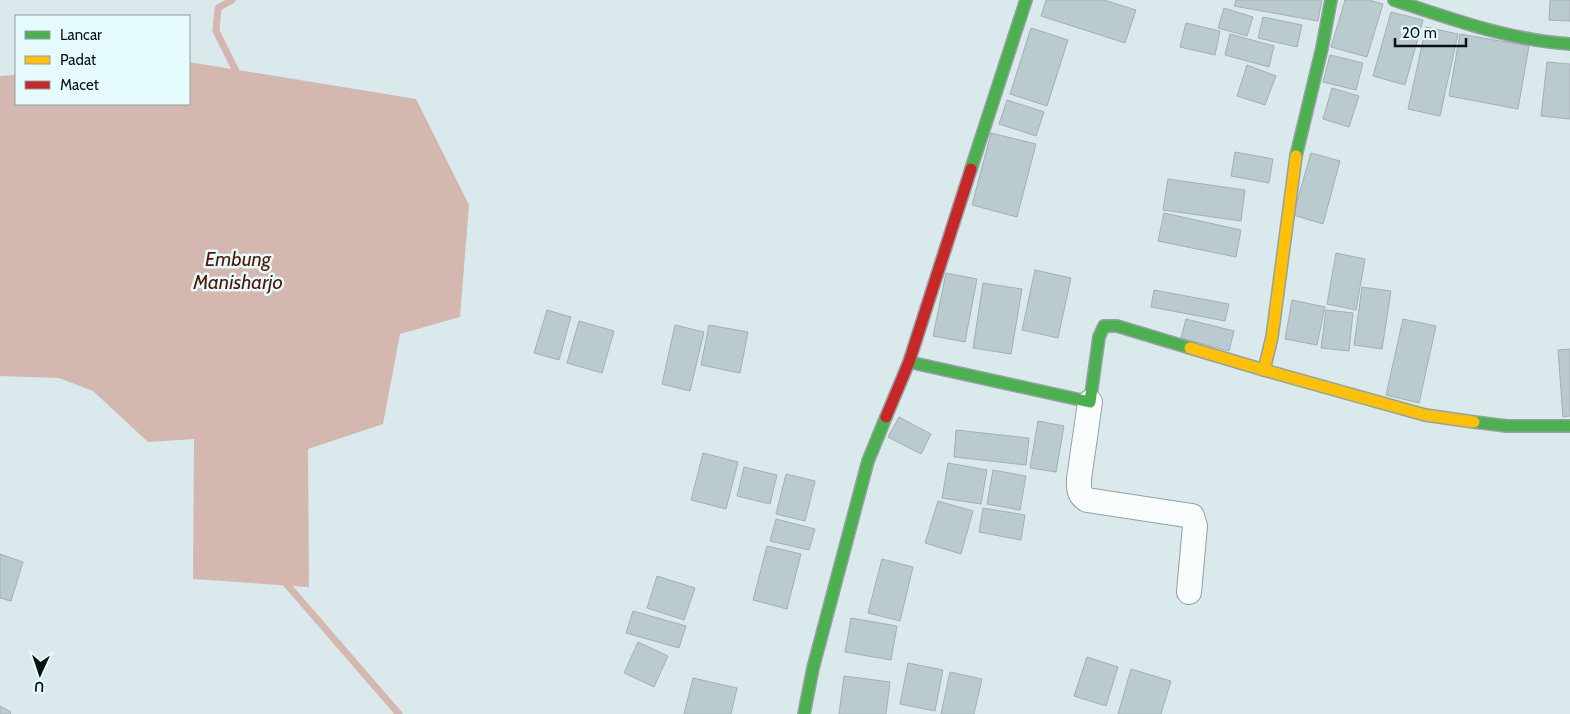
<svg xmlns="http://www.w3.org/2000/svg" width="1570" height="714" viewBox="0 0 1570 714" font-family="Cabin,sans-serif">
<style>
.water{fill:#d4b7ae}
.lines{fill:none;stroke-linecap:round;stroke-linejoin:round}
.stream{stroke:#d4b7ae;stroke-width:7}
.building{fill:#b9cbce;stroke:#a4b0b2}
.street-casing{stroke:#95a1a3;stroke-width:26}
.fast-casing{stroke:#95a1a3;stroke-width:14}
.slow-casing{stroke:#95a1a3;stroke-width:14}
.jam-casing{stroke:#95a1a3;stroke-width:14}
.street{stroke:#f9fcfc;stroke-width:24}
.fast{stroke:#4caf50;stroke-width:11}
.slow{stroke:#ffc107;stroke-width:11}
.jam{stroke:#c62828;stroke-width:11}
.labels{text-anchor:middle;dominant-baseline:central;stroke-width:5;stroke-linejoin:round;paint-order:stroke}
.water-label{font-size:20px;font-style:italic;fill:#501506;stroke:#e5fbfe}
</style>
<rect width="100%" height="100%" fill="#dae9ec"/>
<path class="water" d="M189 62 416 99 469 205 460 317 400 334 383 424 308 449 309 587 193 579 194 439 148 442 93 391 59 378 0 376V76L16 75V104H189Z"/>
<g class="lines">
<g class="stream">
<path d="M232 0 218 8 216 31 239 77"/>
<path d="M283 580 399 714"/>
</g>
</g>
<g class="building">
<path d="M1046 0H1104L1136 10 1125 43 1041 16Z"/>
<path d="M1236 0H1322L1318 21 1234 6Z"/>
<path d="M1345 0H1369L1383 4 1367 57 1331 47Z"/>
<path d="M1550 0H1570V21L1549 20Z"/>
<path d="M1224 8 1253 17 1247 36 1218 28Z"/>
<path d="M1391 12 1423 20 1405 85 1373 76Z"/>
<path d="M1263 17 1302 25 1297 47 1258 38Z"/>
<path d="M1186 23 1220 31 1215 55 1180 47Z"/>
<path d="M1426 27 1458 34 1440 116 1408 109Z"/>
<path d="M1031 28 1068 40 1047 106 1010 94Z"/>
<path d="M1230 34 1274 46 1269 67 1225 55Z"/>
<path d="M1460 34 1529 46 1518 109 1449 96Z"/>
<path d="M1330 55 1363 63 1356 90 1323 82Z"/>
<path d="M1547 62 1570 64V119L1541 116Z"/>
<path d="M1247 65 1276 76 1265 105 1237 96Z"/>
<path d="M1332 88 1359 96 1349 127 1323 119Z"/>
<path d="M1007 100 1044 112 1036 136 999 124Z"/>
<path d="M991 133 1036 144 1017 217 972 205Z"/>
<path d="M1235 152 1273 159 1269 183 1231 176Z"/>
<path d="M1311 153 1340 161 1323 224 1293 215Z"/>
<path d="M1168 179 1245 190 1241 221 1163 210Z"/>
<path d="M1164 213 1241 230 1236 257 1158 241Z"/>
<path d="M1336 253 1365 259 1356 310 1327 304Z"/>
<path d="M1035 270 1071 278 1058 338 1022 330Z"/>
<path d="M946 273 977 279 965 342 933 336Z"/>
<path d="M983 283 1022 289 1011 354 973 348Z"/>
<path d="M1362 287 1391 291 1382 349 1354 345Z"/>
<path d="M1154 290 1229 304 1225 321 1151 307Z"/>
<path d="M1292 300 1325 307 1317 345 1285 339Z"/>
<path d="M547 310 571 317 559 360 534 353Z"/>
<path d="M1326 310 1353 313 1349 351 1321 348Z"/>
<path d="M1186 319 1234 331 1229 351 1181 338Z"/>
<path d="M1403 319 1436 326 1419 403 1386 395Z"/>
<path d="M579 321 614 331 602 373 567 363Z"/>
<path d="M675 325 704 332 690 391 662 384Z"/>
<path d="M709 325 748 332 740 373 701 365Z"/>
<path d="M1570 349V416L1563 417 1558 350Z"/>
<path d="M899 417 931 434 921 454 888 437Z"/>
<path d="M1038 421 1064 426 1056 472 1030 468Z"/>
<path d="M956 430 1029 438 1026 465 954 457Z"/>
<path d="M703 453 738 462 726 509 691 500Z"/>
<path d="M948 463 987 470 981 504 942 498Z"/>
<path d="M744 467 777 475 770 504 737 496Z"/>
<path d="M993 470 1026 476 1020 510 987 504Z"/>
<path d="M786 474 815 481 805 521 776 514Z"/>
<path d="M938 501 973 511 961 554 925 543Z"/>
<path d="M983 508 1025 515 1021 540 979 532Z"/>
<path d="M776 519 815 529 809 550 770 541Z"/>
<path d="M767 546 801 554 787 609 753 600Z"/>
<path d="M0 554 23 562 11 601 0 598Z"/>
<path d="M882 559 913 567 900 621 868 613Z"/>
<path d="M657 576 695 588 684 620 647 608Z"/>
<path d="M633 611 686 626 679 648 626 633Z"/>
<path d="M851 618 897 626 891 660 845 652Z"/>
<path d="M638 642 668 656 654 687 624 673Z"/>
<path d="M1087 657 1118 667 1106 706 1074 696Z"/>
<path d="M908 663 943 670 935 711 900 704Z"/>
<path d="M1131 669 1171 681 1161 714H1118Z"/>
<path d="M950 672 982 679 974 714H941Z"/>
<path d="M844 676 890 682 886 714H839Z"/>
<path d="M693 678 737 688 731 714H684Z"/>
<path d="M0 706 11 712 10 714H0Z"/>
</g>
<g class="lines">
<defs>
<path id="street" d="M1090 402 1079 479C1079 489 1078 494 1087 500L1192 516 1195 526 1189 592"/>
<g id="fast">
<path d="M1394 0C1452 19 1508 40 1570 44"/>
<path d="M1296 156 1322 48 1331 0"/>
<path d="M971 169 1026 0"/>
<path d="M909 362 1090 402 1099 337 1104 326H1117L1190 348"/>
<path d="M1474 422 1507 426H1570"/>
<path d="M804 714 813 668 868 461 886 417"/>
</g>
<g id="slow">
<path d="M1190 348 1264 370 1272 337 1296 156"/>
<path d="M1264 370 1425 415 1474 422"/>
</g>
<path id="jam" d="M886 417 909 362 971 169"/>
</defs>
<use href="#street" class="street-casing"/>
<use href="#fast" class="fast-casing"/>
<use href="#slow" class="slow-casing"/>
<use href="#jam" class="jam-casing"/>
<use href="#street" class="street"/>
<use href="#fast" class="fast"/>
<use href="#slow" class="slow"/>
<use href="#jam" class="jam"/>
</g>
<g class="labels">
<g class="water-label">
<text x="238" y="259">Embung<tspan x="238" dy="23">Manisharjo</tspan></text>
</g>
</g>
<rect x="15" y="15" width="175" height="90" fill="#e5fbfe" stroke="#8d9ea0"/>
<rect x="25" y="31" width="25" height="8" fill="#4caf50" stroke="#8d9ea0"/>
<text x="60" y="40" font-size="15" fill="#081213">Lancar</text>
<rect x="25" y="56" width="25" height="8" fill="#ffc107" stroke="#8d9ea0"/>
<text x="60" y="65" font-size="15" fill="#081213">Padat</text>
<rect x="25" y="81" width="25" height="8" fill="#c62828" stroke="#8d9ea0"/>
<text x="60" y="90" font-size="15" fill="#081213">Macet</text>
<g transform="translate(40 674) rotate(183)" stroke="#e5fbfe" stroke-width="4" paint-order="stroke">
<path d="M0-4L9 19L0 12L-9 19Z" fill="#081213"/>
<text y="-8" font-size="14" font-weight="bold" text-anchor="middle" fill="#081213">U</text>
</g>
<path d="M1395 38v8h71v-8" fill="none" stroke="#081213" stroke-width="2.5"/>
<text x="1402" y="38" font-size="15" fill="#081213" stroke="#e5fbfe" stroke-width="4" paint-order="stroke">20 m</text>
</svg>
